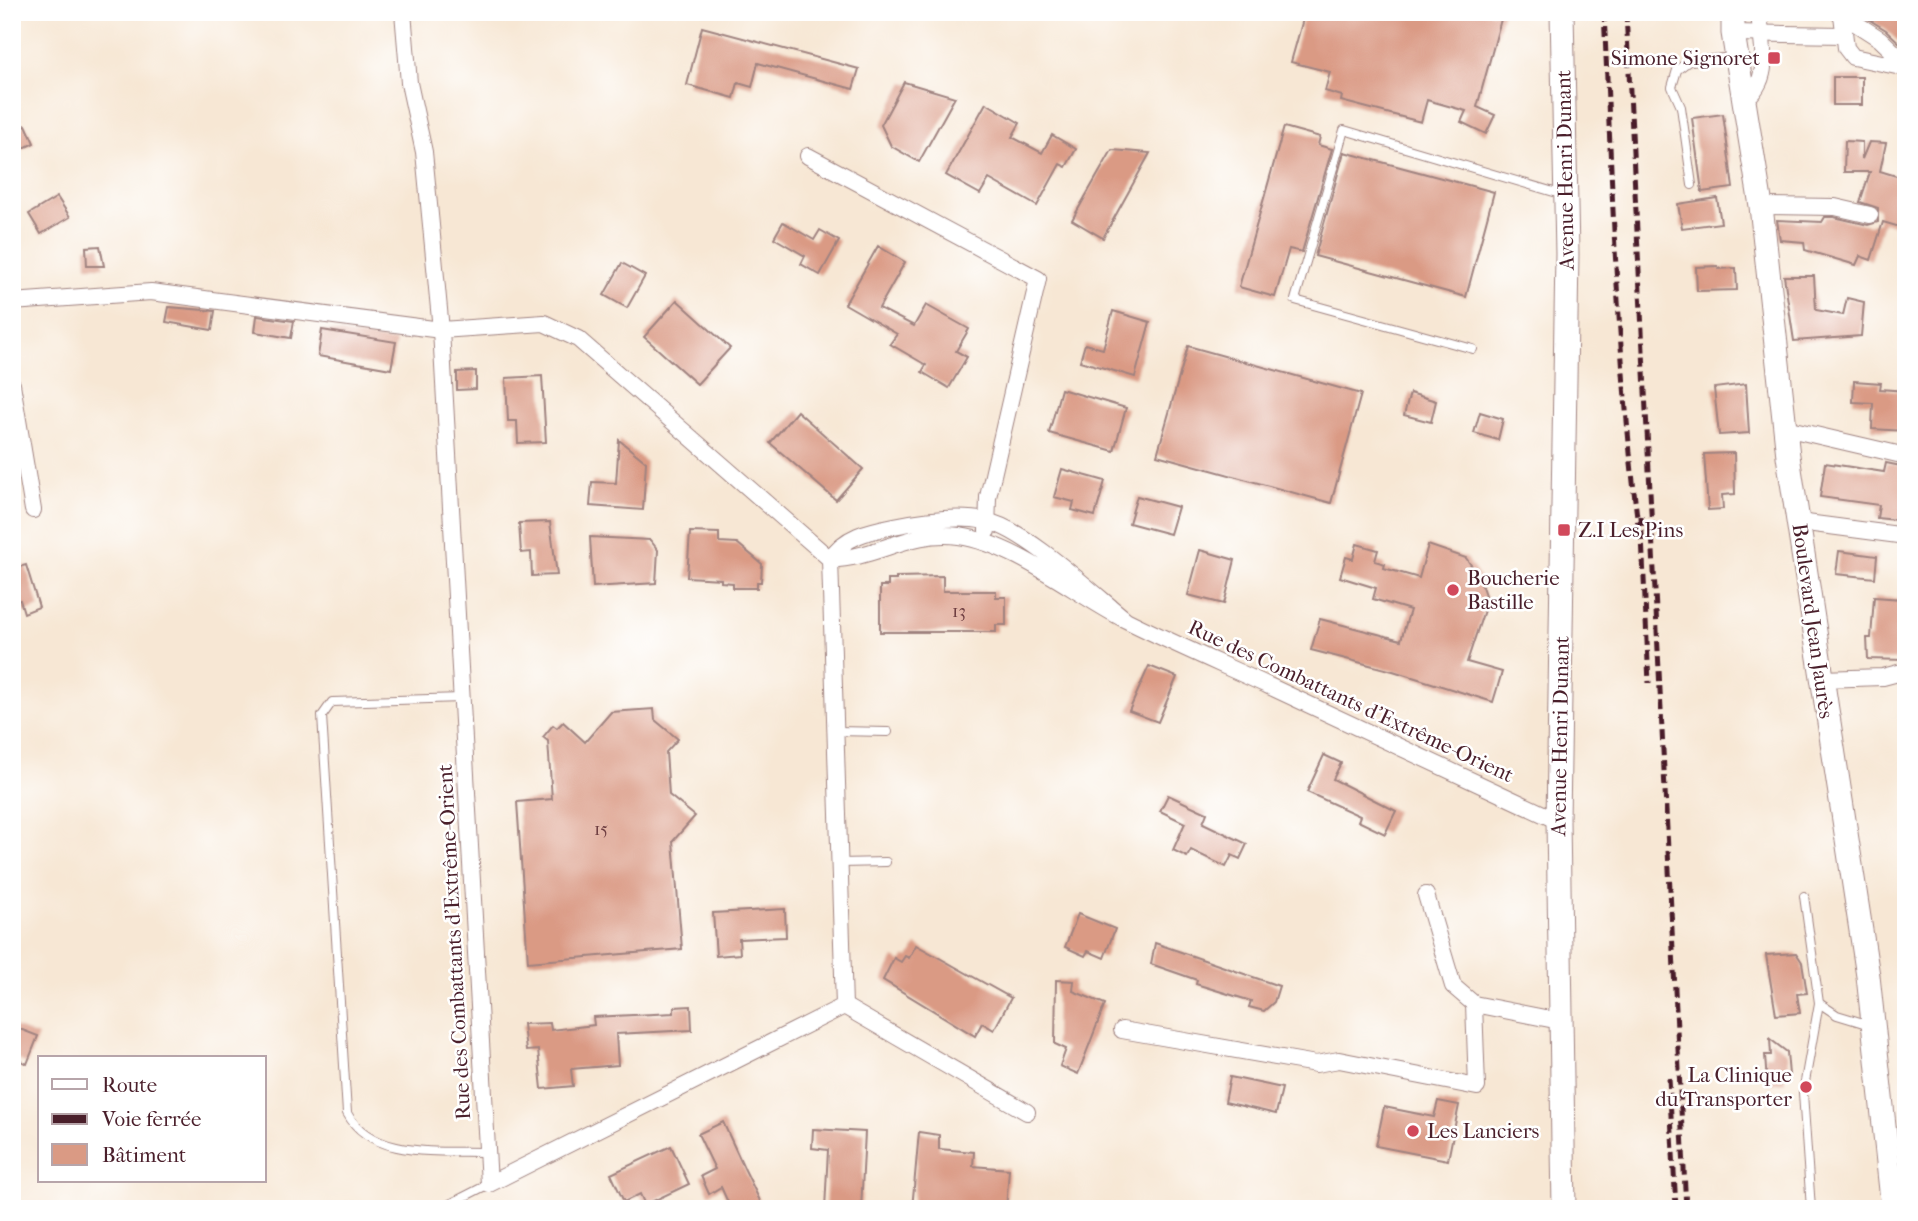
<svg xmlns="http://www.w3.org/2000/svg" width="1918" height="1221" viewBox="0 0 1918 1221" font-family="'IM FELL French Canon',serif">
<style>
.building{fill:#da9a84}
.lines{fill:none;stroke-linecap:round;stroke-linejoin:round}
.lane-casing{stroke:#a08380;stroke-width:10}
.street-casing{stroke:#a08380;stroke-width:18}
.secondary-casing{stroke:#a08380;stroke-width:25}
.lane{stroke:#fff;stroke-width:8}
.street{stroke:#fff;stroke-width:16}
.secondary{stroke:#fff;stroke-width:23}
.rail{stroke:#4a1f2b;stroke-width:5;stroke-dasharray:10 5;stroke-linecap:butt}
.poi-dot{fill:#d1495b;stroke:#fff;stroke-width:2.5}
.labels{text-anchor:middle;dominant-baseline:central;stroke-width:5;stroke-linejoin:round;paint-order:stroke}
.number-label{font-size:18px;fill:#6e3e41}
.poi-label{font-size:21px;fill:#4a1f2b;stroke:#fff;text-anchor:start}
.street-label{font-size:21px;fill:#4a1f2b;stroke:#fff}
</style>
<rect width="100%" height="100%" fill="#fff"/>
<filter id="ink" filterUnits="userSpaceOnUse"><feTurbulence type="fractalNoise" baseFrequency=".0143" numOctaves="2"/><feDisplacementMap in="SourceGraphic" scale="14" xChannelSelector="R" yChannelSelector="G"/><feConvolveMatrix kernelMatrix="1 2 1 2 8 2 1 2 1" color-interpolation-filters="sRGB"/></filter>
<filter id="wash" filterUnits="userSpaceOnUse"><feTurbulence type="fractalNoise" baseFrequency=".00686" numOctaves="4" result="noise"/><feDisplacementMap in="SourceGraphic" scale="28" xChannelSelector="R" yChannelSelector="G"/><feGaussianBlur stdDeviation="1.57" result="paint"/><feColorMatrix in="noise" values="0 0 0 0 0 0 0 0 0 0 0 0 0 0 0 0 0 1.4 0 .05"/><feComposite in="paint" operator="in"/></filter>
<g filter="url(#wash)">
<rect width="100%" height="100%" fill="#f7e7d4"/>
<g id="blocks">
<g class="building">
<path d="M1305 12H1503L1477 107 1495 115 1486 134 1461 122 1466 111 1427 100 1421 122 1341 101 1342 96 1325 91 1330 72 1291 62Z"/>
<path d="M1866 12H1906V49L1886 30 1865 17Z"/>
<path d="M702 27 859 69 853 89 758 63 752 87 738 83 734 98 687 85Z"/>
<rect x="1833" y="77" width="29" height="28"/>
<path d="M904 82 955 97 919 162 891 146 881 125Z"/>
<path d="M986 103 1020 123 1012 137 1042 153 1052 135 1076 149 1066 167 1060 164 1037 206 989 179 980 194 946 175Z"/>
<path d="M1723 114 1733 188 1702 192 1692 118Z"/>
<path d="M26 125 34 143 12 154V132Z"/>
<path d="M1284 127 1320 137 1318 145 1332 149 1302 252 1289 249 1275 297 1239 287Z"/>
<path d="M1845 141 1862 142V159L1869 142 1886 143 1880 171 1906 179 1903 228 1883 222 1871 260 1860 256 1856 265 1805 250 1804 242 1780 240 1777 220 1822 222 1825 217H1834L1868 225 1878 222V208L1860 202 1870 172H1844Z"/>
<path d="M1112 150 1150 153 1103 238 1072 220Z"/>
<path d="M1344 152 1494 192 1466 297 1315 256Z"/>
<path d="M57 197 70 217 41 234 29 214Z"/>
<path d="M1717 198 1721 223 1682 228 1678 204Z"/>
<path d="M783 222 814 240 820 230 839 241 820 275 801 264 805 256 774 238Z"/>
<path d="M100 246 104 266H87L86 247Z"/>
<path d="M878 246 905 262 879 308 914 326 926 305 969 329 956 351 967 357 949 388 922 372 926 365 890 344 897 334 845 304Z"/>
<path d="M622 263 645 276 627 308 604 295Z"/>
<path d="M1718 266 1719 269 1736 268 1737 290 1697 291 1696 267Z"/>
<path d="M1784 276H1814L1816 310 1843 315 1847 298 1864 302 1861 336 1794 341Z"/>
<path d="M677 300 730 348 697 384 644 337Z"/>
<path d="M169 307 215 311 212 330 166 322Z"/>
<path d="M1113 311 1150 322 1135 377 1080 361 1085 344 1103 349Z"/>
<path d="M257 316 294 321 291 338 255 332Z"/>
<path d="M322 330 396 342 391 369 318 356Z"/>
<path d="M1188 346 1361 394 1331 503 1157 455Z"/>
<path d="M476 371V389L457 390V372Z"/>
<path d="M542 376 546 442 518 443 517 421H508L506 378Z"/>
<path d="M1854 381 1881 383 1880 389 1906 391V431L1872 429 1873 403 1853 402Z"/>
<path d="M1746 384 1749 433 1719 435 1714 388Z"/>
<path d="M1061 389 1126 408 1114 451 1049 433Z"/>
<path d="M1410 393 1436 401 1431 422 1404 415Z"/>
<path d="M797 411 863 469 836 500 770 443Z"/>
<path d="M1480 412 1503 419 1498 440 1474 433Z"/>
<path d="M619 440 646 462 643 510 590 506 592 482 616 483Z"/>
<path d="M1734 453 1735 494 1722 495 1723 509 1708 510 1704 454Z"/>
<path d="M1825 463 1884 472 1886 463 1906 467V521L1877 518 1879 505 1820 497Z"/>
<path d="M1062 469 1105 481 1095 516 1072 510 1074 502 1054 497Z"/>
<path d="M1137 496 1178 507 1170 534 1129 523Z"/>
<path d="M550 522 557 575 532 576 531 552 521 553 519 523Z"/>
<path d="M690 532 719 533V542L737 543 762 564 761 582H757V588H733V583L721 582V579L687 577Z"/>
<path d="M590 537 650 540 658 550 656 583 593 587Z"/>
<path d="M1357 544 1378 550 1375 561 1385 564 1384 568 1419 578 1428 545 1466 558 1478 575 1487 601 1467 662 1502 672 1493 702 1393 671 1311 650 1320 619 1401 640 1410 610 1373 599 1376 588 1340 577 1346 557 1353 559Z"/>
<path d="M1200 550 1235 560 1224 604 1188 595Z"/>
<path d="M1839 551 1877 556 1875 578 1836 574Z"/>
<path d="M26 565 39 607 24 613 20 600 12 602V569Z"/>
<path d="M943 576V591H996V597H1006V625H996V632H880V586H888V580H896V577Z"/>
<path d="M1874 597 1902 599 1899 638H1904V660L1868 659 1867 638H1871Z"/>
<path d="M1149 666 1177 677 1158 722 1129 711Z"/>
<path d="M654 709 655 720 678 739 666 752 669 795 695 816 673 841 682 949 528 962 517 802 552 799 548 741 543 737 553 725 557 728 563 722 585 742 611 712Z"/>
<path d="M1324 755 1341 763 1333 779 1396 811 1385 834 1358 821 1360 816 1307 792Z"/>
<path d="M1168 795 1207 813 1203 823 1247 844 1240 859 1232 855 1226 867 1191 850 1187 857 1173 850 1185 823 1160 811Z"/>
<path d="M785 909 786 937 739 939 740 954 716 956 713 913Z"/>
<path d="M1078 914 1115 929 1104 958 1088 951 1085 956 1065 947Z"/>
<path d="M1155 943 1279 986 1274 1002 1264 1011 1249 1007 1251 1001 1196 984 1197 980 1151 964Z"/>
<path d="M916 945 1011 998 994 1030 982 1023 975 1036 883 980 894 958 901 962 905 956 909 958Z"/>
<path d="M1796 953 1802 962 1807 993 1797 994 1800 1013 1776 1015 1766 955Z"/>
<path d="M1056 980 1074 981 1073 991 1105 1004 1078 1074 1060 1066 1066 1049 1055 1044Z"/>
<path d="M691 1006 692 1030 616 1034 618 1065 571 1069 573 1086 542 1089 538 1050 526 1051 523 1024 550 1023 551 1030 594 1025 593 1017 674 1013V1007Z"/>
<path d="M12 1026 38 1036 27 1064 12 1057Z"/>
<path d="M1770 1039 1787 1052 1789 1075H1784L1785 1082 1767 1084 1765 1055H1771Z"/>
<path d="M1230 1077 1282 1088 1276 1114 1225 1102Z"/>
<path d="M1438 1101 1459 1105 1448 1160 1376 1146 1384 1107 1434 1117Z"/>
<path d="M723 1122 745 1170 764 1209H731L721 1187 709 1194 701 1176 715 1169 698 1134Z"/>
<path d="M813 1129 865 1132 861 1209H825L828 1150 812 1148Z"/>
<path d="M919 1132 939 1135V1149L974 1152 973 1166 1009 1169 1006 1209H912Z"/>
<path d="M671 1146 689 1184 645 1205 640 1194 624 1202 611 1174Z"/>
</g>
</g>
</g>
<g filter="url(#ink)">
<use href="#blocks" fill-opacity="0" stroke="#a08380" stroke-width="2"/>
<g class="lines">
<defs>
<g id="lane">
<path d="M1692 185 1681 107 1672 87 1677 70 1689 61 1734 57"/>
<path d="M1473 349 1295 300 1344 130 1564 195"/>
<path d="M462 698 332 702 322 716 347 1113C372 1160 442 1150 488 1152"/>
<path d="M836 731 888 732"/>
<path d="M840 863 886 862"/>
<path d="M1804 896 1819 1003 1837 1015 1870 1025"/>
<path d="M440 1209 489 1184"/>
<path d="M1811 1209 1803 1093 1819 1003"/>
</g>
<g id="street">
<path d="M1838 12 1880 39 1906 64"/>
<path d="M1842 15 1846 48 1853 57 1906 68"/>
<path d="M1733 33 1844 35"/>
<path d="M1744 100C1774 78 1761 45 1759 12"/>
<path d="M808 156 1038 279 988 497 987 531"/>
<path d="M1761 206 1835 207 1870 215"/>
<path d="M12 302 151 292 441 330 424 152 409 83 403 12"/>
<path d="M544 323 578 339 830 559 844 1006 489 1184 441 330Z"/>
<path d="M12 384 33 510"/>
<path d="M1785 428 1906 456"/>
<path d="M1799 522 1906 536"/>
<path d="M1126 620C1094 594 1024 528 986 521 957 515 923 520 894 526 869 531 844 536 830 559 874 560 909 529 959 536 1015 544 1074 593 1124 619 1172 643 1221 664 1269 686 1365 731 1461 776 1558 821"/>
<path d="M1822 679 1883 677 1906 671"/>
<path d="M1426 895 1453 986 1474 1004"/>
<path d="M844 1006 1027 1112"/>
<path d="M1122 1030 1316 1064 1339 1060 1477 1087 1474 1004 1560 1021"/>
</g>
<g id="secondary">
<path d="M1562 12 1567 254 1558 821 1564 1209"/>
<path d="M1733 12V33L1761 206 1788 456 1868 976 1893 1209"/>
</g>
</defs>
<use href="#lane" class="lane-casing"/>
<use href="#street" class="street-casing"/>
<use href="#secondary" class="secondary-casing"/>
<use href="#lane" class="lane"/>
<use href="#street" class="street"/>
<use href="#secondary" class="secondary"/>
<g class="rail">
<path d="M1604 12C1612 184 1617 355 1638 525"/>
<path d="M1626 12 1686 1209"/>
<path d="M1641 516 1649 683"/>
<path d="M1669 1078 1676 1209"/>
</g>
</g>
</g>
<g class="poi-dot">
<rect x="1767" y="51" width="14" height="14" rx="3.5"/>
<rect x="1557" y="523" width="14" height="14" rx="3.5"/>
<circle cx="1453" cy="590" r="7"/>
<circle cx="1806" cy="1087" r="7"/>
<circle cx="1413" cy="1131" r="7"/>
</g>
<g class="labels">
<g class="number-label">
<text x="959" y="611">13</text>
<text x="601" y="829">15</text>
</g>
<g class="poi-label">
<text x="1760" y="58" text-anchor="end">Simone Signoret</text>
<text x="1578" y="530">Z.I Les Pins</text>
<text x="1467" y="578">Boucherie<tspan x="1467" dy="24">Bastille</tspan></text>
<text x="1792" y="1075" text-anchor="end">La Clinique<tspan x="1792" dy="24">du Transporter</tspan></text>
<text x="1427" y="1131">Les Lanciers</text>
</g>
<g class="street-label">
<text transform="translate(1565 170) rotate(-91)">Avenue Henri Dunant</text>
<text transform="translate(1813 621) rotate(82)">Boulevard Jean Jaurès</text>
<text transform="translate(1351 701) rotate(25)">Rue des Combattants d'Extrême-Orient</text>
<text transform="translate(1560 736) rotate(-89)">Avenue Henri Dunant</text>
<text transform="translate(454 942) rotate(-93)">Rue des Combattants d'Extrême-Orient</text>
</g>
</g>
<rect width="1918" height="1221" fill="none" stroke="#fff" stroke-width="42"/>
<rect x="38" y="1056" width="228" height="126" fill="#ffffff" stroke="#b7a5aa" stroke-width="2"/>
<rect x="52" y="1079" width="35" height="10" fill="#ffffff" stroke="#b7a5aa" stroke-width="2"/>
<text x="102" y="1092" font-size="21" fill="#4a1f2b">Route</text>
<rect x="52" y="1114" width="35" height="10" fill="#4a1f2b" stroke="#b7a5aa" stroke-width="2"/>
<text x="102" y="1126" font-size="21" fill="#4a1f2b">Voie ferrée</text>
<rect x="52" y="1144" width="35" height="21" fill="#da9a84" stroke="#b7a5aa" stroke-width="2"/>
<text x="102" y="1162" font-size="21" fill="#4a1f2b">Bâtiment</text>
</svg>
